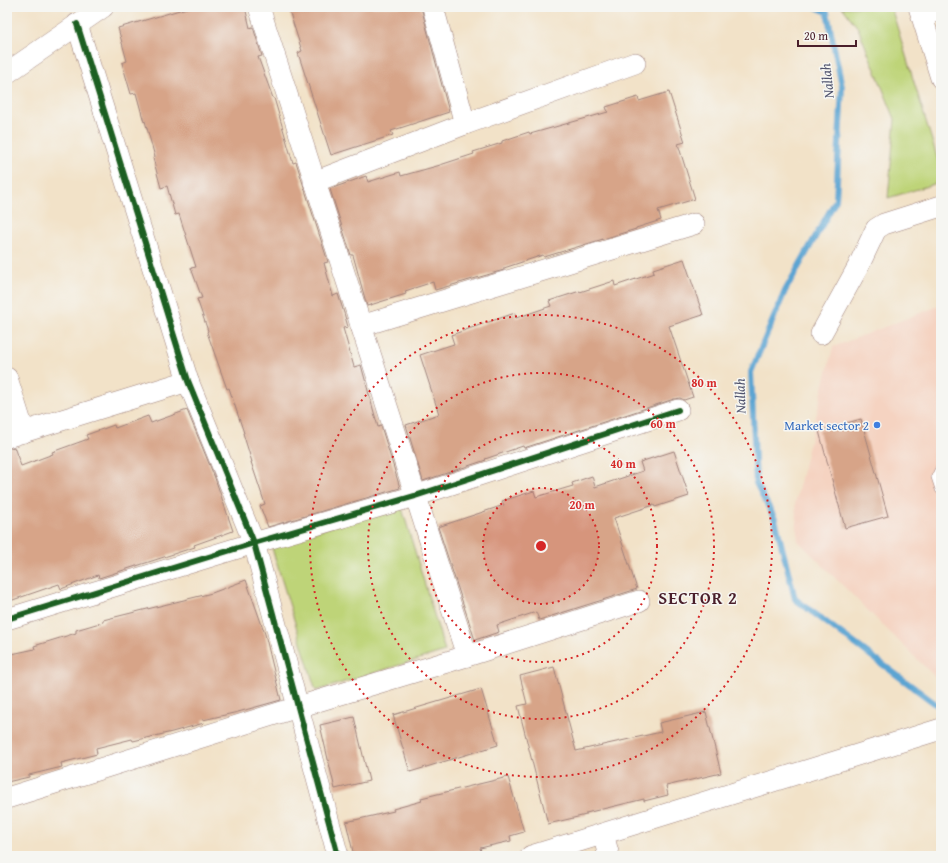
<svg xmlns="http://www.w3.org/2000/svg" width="948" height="863" viewBox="0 0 948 863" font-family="'Gentium Book Plus',serif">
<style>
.built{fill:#f5d3c1}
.green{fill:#bed478;stroke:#847a52}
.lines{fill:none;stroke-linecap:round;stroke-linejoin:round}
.stream{stroke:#5ca4d2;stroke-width:6}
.building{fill:#d7a488}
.lane-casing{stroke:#9e807a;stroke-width:12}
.street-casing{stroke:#9e807a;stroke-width:22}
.lane{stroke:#fff;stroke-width:11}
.street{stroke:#fff;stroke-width:21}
.cycleway-casing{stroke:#f6f6f2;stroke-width:8}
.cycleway{stroke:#1b5e20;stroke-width:6}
.ring{fill:none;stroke:#d62828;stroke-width:2;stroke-dasharray:2 4}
.shop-dot{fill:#3f7fe0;stroke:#f6f6f2;stroke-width:1.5}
.labels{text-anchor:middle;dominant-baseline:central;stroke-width:3;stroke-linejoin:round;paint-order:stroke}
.shop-label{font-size:13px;fill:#366cbe;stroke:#f6f6f2;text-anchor:end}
.water-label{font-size:14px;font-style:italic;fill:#51546e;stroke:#f6f6f2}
.district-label{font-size:17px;font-weight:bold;letter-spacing:1px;fill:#4a1f2b;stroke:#f6f6f2}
.centre{fill:#d62828;stroke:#f6f6f2;stroke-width:2}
.ring-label{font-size:12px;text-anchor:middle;font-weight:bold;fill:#d62828;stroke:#f6f6f2;stroke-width:3;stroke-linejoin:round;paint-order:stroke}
</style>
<rect width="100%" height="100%" fill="#f6f6f2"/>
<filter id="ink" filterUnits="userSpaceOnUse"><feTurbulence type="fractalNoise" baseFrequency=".025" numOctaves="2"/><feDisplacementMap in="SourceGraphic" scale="8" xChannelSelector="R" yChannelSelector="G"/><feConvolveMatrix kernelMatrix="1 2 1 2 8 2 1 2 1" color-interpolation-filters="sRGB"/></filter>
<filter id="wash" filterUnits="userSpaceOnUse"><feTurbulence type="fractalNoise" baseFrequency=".012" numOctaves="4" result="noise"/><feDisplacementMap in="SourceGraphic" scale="16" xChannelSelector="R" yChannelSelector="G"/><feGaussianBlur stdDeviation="0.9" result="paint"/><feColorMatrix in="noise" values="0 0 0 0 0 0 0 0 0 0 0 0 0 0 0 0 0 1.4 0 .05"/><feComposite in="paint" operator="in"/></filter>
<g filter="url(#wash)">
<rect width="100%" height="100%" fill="#f2e2c8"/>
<path class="built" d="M941 305V683L798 541 795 503 833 347Z"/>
<g class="green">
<path d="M842 7H891L941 170V182L888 198 895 119 858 28Z"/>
<path d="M401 505 445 651 316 691 271 545Z"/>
</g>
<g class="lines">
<path class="stream" d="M816 7 827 12 842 87 836 200 785 291 751 372 756 483 775 519 795 599 941 708"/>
</g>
<g id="blocks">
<g class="building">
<path d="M190 7H245L250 28 253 27 262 56 258 57 273 98H274L293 163 296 162 328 262 324 263 333 296 338 294 344 313 348 327 343 328 354 367 361 365 378 427 381 426 400 488 268 527 260 506 265 504 251 462H252L243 433H244L229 388 227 389 207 332 208 331 197 299 202 298 191 268 196 267 179 214 175 215 167 186 161 188 153 158 155 157 145 121 144 122 136 93 131 94 122 63 127 61 118 28Z"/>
<path d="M288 7H421L449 112 391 131 393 135 331 155 298 53 302 51Z"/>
<path d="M669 92 685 142 678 144 695 199 658 210 661 220 636 228V229L544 257 543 255 504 268V270L435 290 433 282 405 291 406 294 367 306 353 255H351L330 189 366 176 368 182 400 172 401 176 437 166 474 154 473 152 502 143V141L529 132 530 134 608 112 606 107 638 97 639 101Z"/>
<path d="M684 259 703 315 669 326 693 397 684 400 680 398 674 399 524 448 523 446 485 459 486 460 423 481 406 425 439 414 420 355 454 344 451 335 515 313 516 318 551 306 549 301 580 291V292L614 281 615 286 654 273 653 269Z"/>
<path d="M187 410 215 478 233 531 194 545 195 547 127 569 99 578 98 575 61 589 59 584 7 602V449L14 447 21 466 53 454 52 452 88 439 86 435 114 425 115 428 148 416 151 423Z"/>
<path d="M861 419 888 516 845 528 819 431Z"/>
<path d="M674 451 689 496 655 507 654 505 614 518 637 589 539 620 536 612 497 625 499 632 475 640 438 527 504 505 502 501 534 491 536 497 573 486 572 483 592 476 595 487 643 471 640 462Z"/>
<path d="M246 580 265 634 281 700 238 712 203 720 204 723 172 732 133 741 132 739 96 748 97 754 61 763 62 767 29 775V777L7 782V655L35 649 34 646 76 633V630L103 622V620L212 593Z"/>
<path d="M554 667 576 751 661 732 659 723 706 712 721 773 666 786 668 795 644 801V799L586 813V815L548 824 518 706 527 704 520 676Z"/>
<path d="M481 689 498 745 410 772 393 715Z"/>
<path d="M354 717 369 781 335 789 320 725Z"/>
<path d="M508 777 524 832 510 836 511 841 480 848 481 851 459 856H354L346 822 394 811 393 809 422 801 421 798Z"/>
</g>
</g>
</g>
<g filter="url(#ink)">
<use href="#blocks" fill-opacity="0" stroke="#9e807a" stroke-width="1"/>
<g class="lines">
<defs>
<path id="lane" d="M941 469 937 477 941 489"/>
<g id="street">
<path d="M259 7 467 656"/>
<path d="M433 7 465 124"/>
<path d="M919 7 941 78"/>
<path d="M922 15 941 10"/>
<path d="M77 24 188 381 254 543 338 856"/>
<path d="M7 73 103 7"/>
<path d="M314 182 465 124 635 63"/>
<path d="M361 326 694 224"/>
<path d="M821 334 858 267 876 229 884 224 941 206"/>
<path d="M7 378 24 432"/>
<path d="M7 437 188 381"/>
<path d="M7 619 254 543 415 496 678 410"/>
<path d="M7 798 298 707 467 656 639 601"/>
<path d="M603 834 609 856"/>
<path d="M531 856 941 729"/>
</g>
</defs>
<use href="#lane" class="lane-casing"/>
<use href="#street" class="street-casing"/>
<use href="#lane" class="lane"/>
<use href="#street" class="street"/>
<defs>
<g id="cycleway">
<path d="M77 24 188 381 254 543 338 856"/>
<path d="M7 619 254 543 415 496 678 410"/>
</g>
</defs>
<use href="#cycleway" class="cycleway-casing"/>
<use href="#cycleway" class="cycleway"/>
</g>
</g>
<circle cx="541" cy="546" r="58" fill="#d62828" fill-opacity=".12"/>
<g class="ring">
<circle cx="541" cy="546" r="58"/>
<circle cx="541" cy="546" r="116"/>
<circle cx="541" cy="546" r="173"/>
<circle cx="541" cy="546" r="231"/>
</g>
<circle class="shop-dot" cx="877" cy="425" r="4"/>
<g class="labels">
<g class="shop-label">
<text x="869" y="425">Market sector 2</text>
</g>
<g class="water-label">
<text transform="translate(827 81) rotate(-96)">Nallah</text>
<text transform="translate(740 396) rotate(-92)">Nallah</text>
</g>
<g class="district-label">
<text x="698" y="597">SECTOR 2</text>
</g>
</g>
<circle cx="541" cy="546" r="6" class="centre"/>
<g class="ring-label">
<text x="704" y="387">80 m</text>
<text x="663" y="428">60 m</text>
<text x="623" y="468">40 m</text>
<text x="582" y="509">20 m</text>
</g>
<rect width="948" height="863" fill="none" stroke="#f6f6f2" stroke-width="24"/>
<path d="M798 40v6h58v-6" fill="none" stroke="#4a1f2b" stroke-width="2"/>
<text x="804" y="40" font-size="12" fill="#4a1f2b" stroke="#f6f6f2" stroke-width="3" paint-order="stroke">20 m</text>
</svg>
